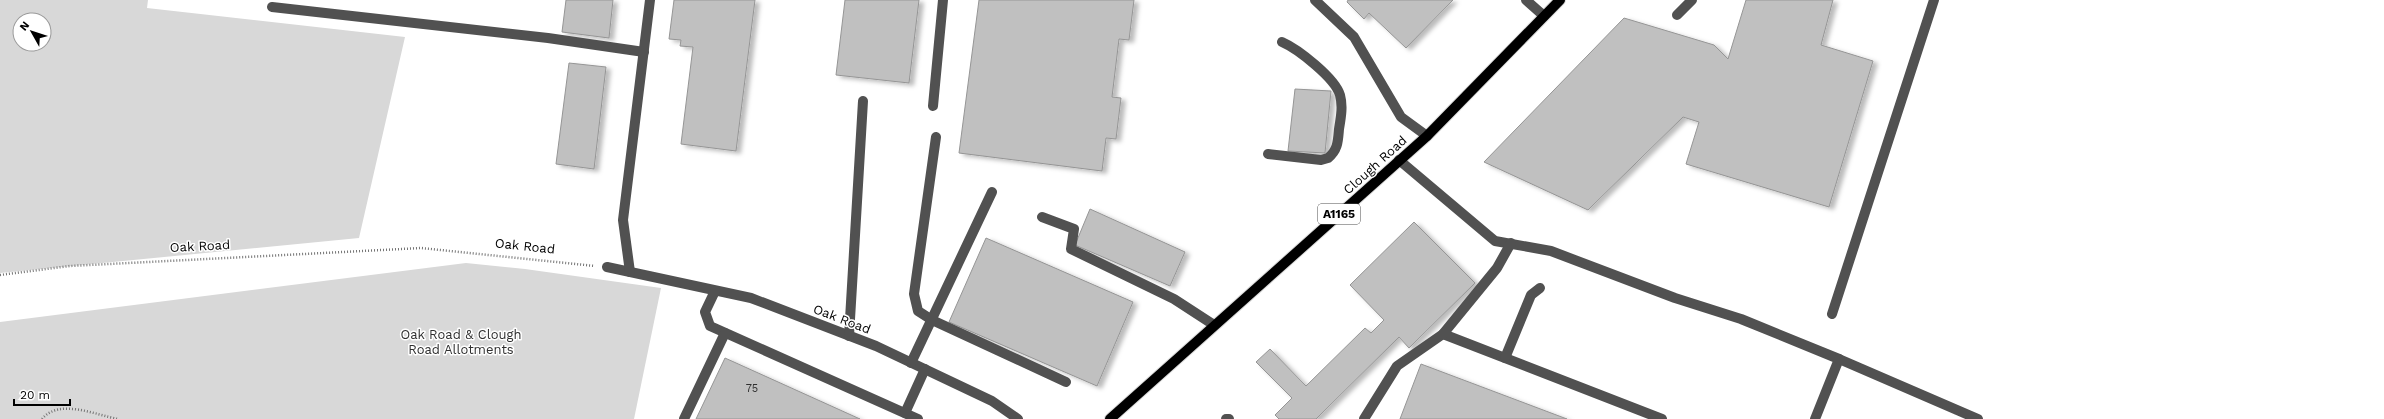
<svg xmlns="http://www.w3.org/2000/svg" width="2384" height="419" viewBox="0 0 2384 419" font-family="'Work Sans',sans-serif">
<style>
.green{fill:#d8d8d8;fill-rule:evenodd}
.building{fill:#c0c0c0;stroke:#959595;filter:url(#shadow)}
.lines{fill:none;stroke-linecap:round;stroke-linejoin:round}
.major-casing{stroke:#dbdbdb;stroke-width:12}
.path{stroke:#737373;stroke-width:2.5;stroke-dasharray:1 2;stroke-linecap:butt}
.minor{stroke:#515151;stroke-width:10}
.major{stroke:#000;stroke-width:10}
.labels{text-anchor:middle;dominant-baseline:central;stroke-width:3;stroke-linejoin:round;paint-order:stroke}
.number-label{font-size:11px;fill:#303030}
.shield{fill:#fff;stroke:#4c4c4c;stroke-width:1}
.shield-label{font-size:12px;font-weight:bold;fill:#000}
.street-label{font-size:13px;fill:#000;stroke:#fff}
.park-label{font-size:13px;fill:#2f2f2f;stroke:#fff}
</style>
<defs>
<filter id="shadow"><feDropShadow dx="4.5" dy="2.5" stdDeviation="2" flood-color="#0004"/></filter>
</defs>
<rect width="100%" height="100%" fill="#fff"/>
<g class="green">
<path d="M0 0H148L147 8 405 37 359 238 0 273ZM20 20H44V44H20Z"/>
<path d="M466 263 525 269 661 288 634 419H0V322Z"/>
</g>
<g class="building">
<path d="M566 0H613L609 38 562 32Z"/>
<path d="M674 0H755L736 151 681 144 693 47 680 46 681 40 669 39Z"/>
<path d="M845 0H919L909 83 836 75Z"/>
<path d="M979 0H1134L1129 40 1119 39 1112 97 1121 98 1116 139 1106 138 1102 171 959 153Z"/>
<path d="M1348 0H1453L1406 48 1369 13 1364 19 1347 2Z"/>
<path d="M1746 0H1833L1821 45 1873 61 1829 207 1686 164 1699 122 1683 117 1588 210 1484 162 1624 18 1714 45 1728 59Z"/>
<path d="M569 63 606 67 594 169 556 164Z"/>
<path d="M1295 89 1331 91 1325 153 1288 151Z"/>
<path d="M1090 209 1185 252 1170 286 1075 245Z"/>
<path d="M1414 222 1475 283 1409 348 1399 337 1316 419H1279L1275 415 1292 398 1256 362 1270 349 1306 386 1365 328 1371 333 1384 320 1350 285Z"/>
<path d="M986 238 1133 302 1097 386 949 322Z"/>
<path d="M725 358 860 419H696Z"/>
<path d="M1421 364 1567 419H1400Z"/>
</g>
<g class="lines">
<defs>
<path id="major" d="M1110 419 1427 136 1560 0"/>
</defs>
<use href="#major" class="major-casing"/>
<g class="path">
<path d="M0 275 70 266 421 248 595 266"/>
<path d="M42 419C59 398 96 415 118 419"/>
</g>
<g class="minor">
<path d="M1315 0 1354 37 1401 117 1427 136"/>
<path d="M1526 0 1544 16"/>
<path d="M272 7 548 38 644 52"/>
<path d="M1677 15 1692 0"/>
<path d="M933 106 943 0"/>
<path d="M936 137 914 294 918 311 932 320 1066 382"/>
<path d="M1268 154 1321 160 1328 158C1338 150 1338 141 1339 129 1341 117 1343 106 1340 95 1335 78 1298 49 1282 42"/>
<path d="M1399 160 1495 241 1551 251 1675 298 1741 319 1839 359 1815 419"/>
<path d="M1042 217 1074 229 1071 249 1174 299 1214 325"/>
<path d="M607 267 751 298 876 346 992 401 1018 419"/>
<path d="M630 272 623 220 650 0"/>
<path d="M715 291 705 312 710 326 918 419"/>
<path d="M1832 314 1934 0"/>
<path d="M1443 334 1662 419"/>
<path d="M849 336 863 101"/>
<path d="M1505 358 1531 295 1540 288"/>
<path d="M1839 359 1978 419"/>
<path d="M911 363 992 192"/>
<path d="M905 413 925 369"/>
<path d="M684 419 725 333"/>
<path d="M1226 419H1229"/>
<path d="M1364 419 1397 366 1443 334 1497 268 1511 243"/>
</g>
<use href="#major" class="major"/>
</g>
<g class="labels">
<g class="number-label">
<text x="752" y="388">75</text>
</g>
<rect class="shield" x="1318" y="204" width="42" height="20" rx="3"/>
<g class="shield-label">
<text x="1339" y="214">A1165</text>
</g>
<g class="street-label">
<text transform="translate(1375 165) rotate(-42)">Clough Road</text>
<text transform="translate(200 246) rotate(-3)">Oak Road</text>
<text transform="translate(525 246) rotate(6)">Oak Road</text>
<text transform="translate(842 319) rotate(21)">Oak Road</text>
</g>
<g class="park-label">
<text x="461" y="334">Oak Road &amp; Clough<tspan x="461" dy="15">Road Allotments</tspan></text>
</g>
</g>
<g transform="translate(32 32) rotate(309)"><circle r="19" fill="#ffffff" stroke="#999999"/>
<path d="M0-3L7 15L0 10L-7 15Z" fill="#000000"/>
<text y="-6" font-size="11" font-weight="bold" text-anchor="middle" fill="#000000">N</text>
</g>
<path d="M14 399v6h56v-6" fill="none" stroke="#000000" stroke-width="2"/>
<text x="20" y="399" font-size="12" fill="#000000" stroke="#ffffff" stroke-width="3" paint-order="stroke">20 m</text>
</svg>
